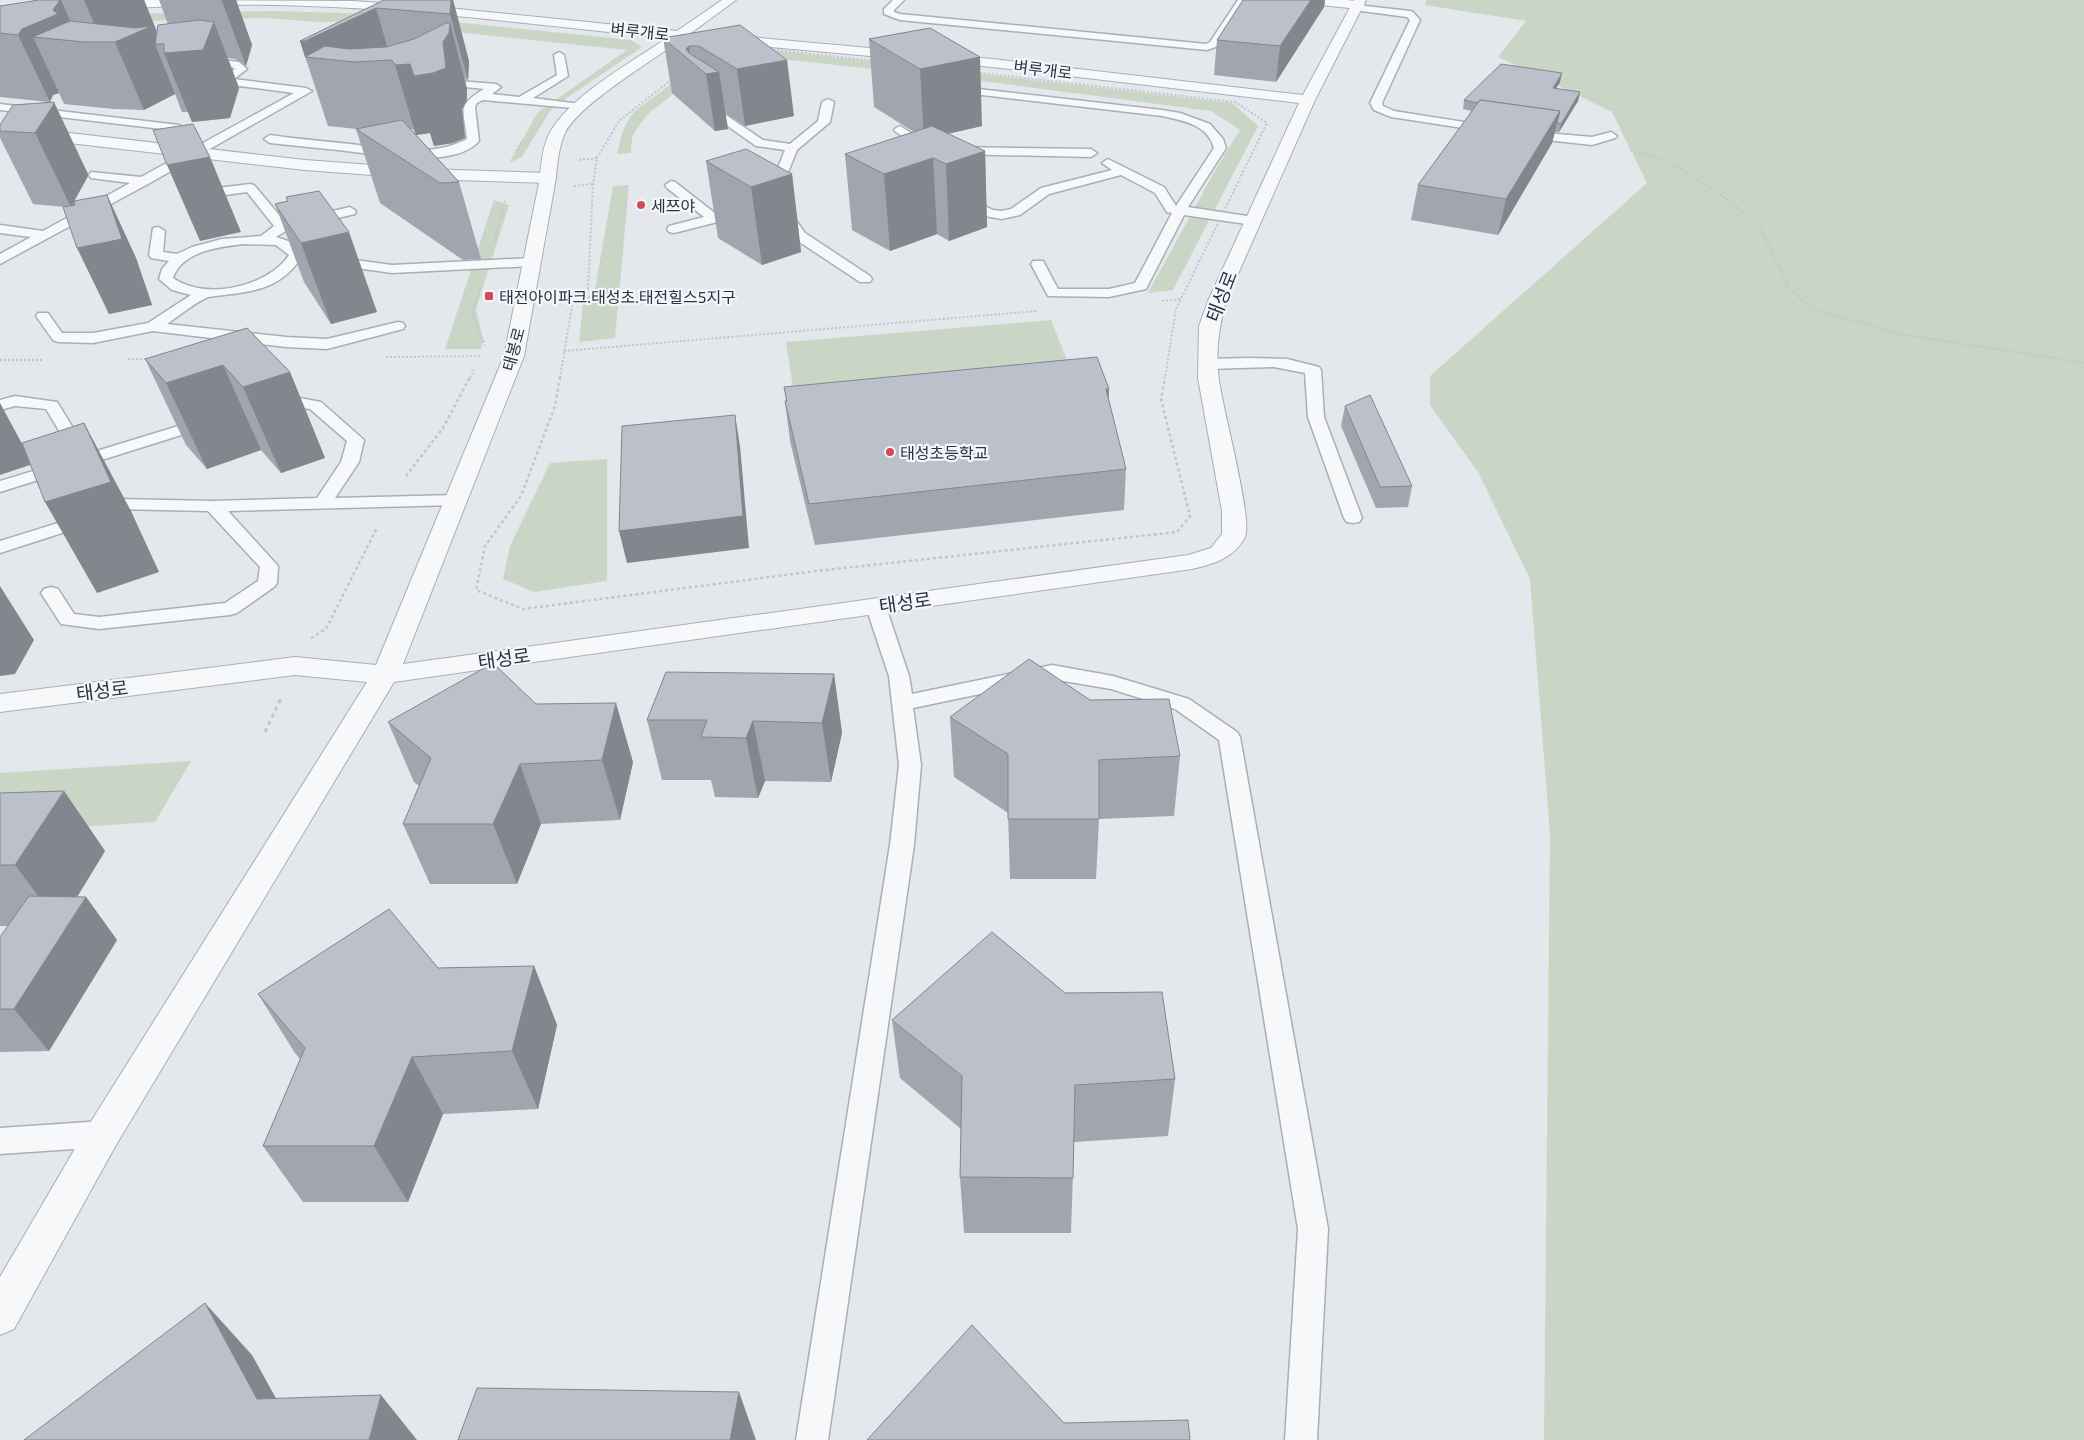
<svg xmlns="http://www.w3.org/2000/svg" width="2084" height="1440" viewBox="0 0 2084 1440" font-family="'Exo 2','Noto Sans KR',sans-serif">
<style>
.green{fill:#c9d6c5}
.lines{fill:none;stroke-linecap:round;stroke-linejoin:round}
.service-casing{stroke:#a9aeb7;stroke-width:3}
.minor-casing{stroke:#a9aeb7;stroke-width:2}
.tertiary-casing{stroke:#a9aeb7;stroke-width:2}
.path-far2{stroke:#c2c5cb;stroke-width:2;stroke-dasharray:2 2;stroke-linecap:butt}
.path-far1{stroke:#c2c5cb;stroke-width:2.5;stroke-dasharray:3 3;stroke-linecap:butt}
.path{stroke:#c2c5cb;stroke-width:3;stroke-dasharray:4 4;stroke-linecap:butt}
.service{fill:#f7f8fa;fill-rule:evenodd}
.minor{fill:#f7f8fa;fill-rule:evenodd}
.tertiary{fill:#f7f8fa;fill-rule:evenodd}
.wall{fill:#a1a5ae}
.shaded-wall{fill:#83868d}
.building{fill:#bbc0ca;stroke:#83868d}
.poi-dot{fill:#d1495b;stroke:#f4f6f9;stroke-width:2}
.labels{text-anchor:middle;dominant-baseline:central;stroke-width:4.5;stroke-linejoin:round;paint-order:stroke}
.far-street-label{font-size:16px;fill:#2b3445;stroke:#f4f6f9}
.far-poi-label{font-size:16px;fill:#2b3445;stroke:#f4f6f9;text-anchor:start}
.street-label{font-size:19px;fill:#2b3445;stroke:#f4f6f9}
</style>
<rect width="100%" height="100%" fill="#e4e7ec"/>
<g class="green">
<path d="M1426 0H2084V1440H1544L1550 834 1530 579 1478 472 1430 405V376L1647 183 1612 112 1498 57 1526 21 1425 5Z"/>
<path d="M273 11 376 14 631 40 642 47 561 102 550 111 522 157 509 163 538 112 627 50 361 22H319L266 18 97 22 117 14Z"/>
<path d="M753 48 1232 103 1258 126 1173 290 1148 293 1216 169 1240 130 1211 111 967 79 744 55 716 61 649 113 640 124 632 137 631 153 617 154C621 137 623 125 635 111L703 60Z"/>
<path d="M629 185 615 338 579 342 583 303 595 289 613 186Z"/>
<path d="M494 200 509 205 476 309 483 340 481 349H445Z"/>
<path d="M1051 320 1077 385 796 408 786 342Z"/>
<path d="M607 459V581L534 592 503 579 510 546 550 463Z"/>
<path d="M191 761 155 822 0 832V773Z"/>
</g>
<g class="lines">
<defs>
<g id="service">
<path d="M893 0H904L894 10V12L900 14 1206 44 1210 42 1238 0H1248L1218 46 1207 50 900 20 884 14V9Z"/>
<path d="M1357 5 1410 11 1413 12 1420 20 1382 103 1383 106 1394 111 1489 126 1495 129 1493 131 1489 132 1391 117 1374 110 1370 103 1410 20 1407 17 1354 10V6Z"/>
<path d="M559 52 564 55 568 76 533 98 580 104 586 107 584 109 483 100 477 103 475 107 479 141C455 169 379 155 347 151 321 148 296 146 270 143L264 139 270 135C297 139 323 141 350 144 389 149 430 158 467 139 464 109 456 106 484 89L437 84 433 83 432 81 433 79 496 84 501 87 492 94 519 97 557 75 554 55Z"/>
<path d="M201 57 239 62 247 69 234 79 306 88 312 91 148 184 0 264V254L31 237 0 233V225L43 231 130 183 91 178 89 175 91 172 141 177 294 93 224 84 205 85 204 83 205 81 221 78 235 69 232 67 197 62 196 60 197 58Z"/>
<path d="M952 86 1162 110 1180 113 1210 124 1223 139 1226 148 1188 207 1253 217 1260 221 1253 225 1184 215 1146 289 1109 297 1048 296 1031 264 1033 261H1043L1058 289H1109L1135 283 1172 213 1167 212 1155 193 1121 175 1049 194 1020 215 1001 219 985 216 957 203 956 200 957 197H967L993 210 1001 211 1011 209 1041 188 1112 170 1102 163 1108 159 1164 187 1176 206 1214 148C1207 124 1184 121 1162 116L948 91 946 89Z"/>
<path d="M828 99 834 102 830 122 797 150 787 175 792 215 805 233 870 276 872 279 870 282H860L795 239 778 215 775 175 785 150 756 146 698 105 700 103H708L763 140 790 144 818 121 822 102Z"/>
<path d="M0 104 179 125 185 128 179 131 0 110Z"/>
<path d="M900 126 933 147 935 150 933 153H925L896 132 894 130 896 128Z"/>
<path d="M1524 131 1592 137 1611 132 1617 136 1615 138 1592 145 1520 137 1518 135Z"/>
<path d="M957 147 1091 149 1097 153 1091 157 953 154 951 151Z"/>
<path d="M671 181 675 182 716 214 744 207 750 211 749 214 674 233 669 232 667 229 669 226 704 217 667 188 665 185Z"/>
<path d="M250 184 254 185 285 222 350 207 356 211 355 214 287 230 276 237 291 242 303 255C279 293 249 291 209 297 201 298 175 319 167 324L286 337 327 339 398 322 403 323 405 326 403 329 327 349 286 347 153 331 93 343 58 342 53 340 36 316 38 313H48L62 333H93L148 323 191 295 172 290 159 279 162 269 169 261 151 258 149 255 153 228 158 227 165 231 163 252 177 254 192 247 222 239 261 236 274 226 247 192 210 197 204 193 210 189ZM243 244 276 245 289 255C268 287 205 301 173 278 182 251 219 247 243 244Z"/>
<path d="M333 257 392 265 532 258 539 262 532 266 392 273 328 264 326 261Z"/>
<path d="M1248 358 1287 359 1319 367 1321 370 1324 417 1362 518 1359 522 1353 523 1347 522 1344 518 1308 417 1305 373 1274 367 1208 369 1203 367 1200 364 1203 361 1208 359Z"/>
<path d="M279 394 321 402 364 440 359 462 335 498 456 495 462 496 465 500 462 504 456 505 228 511 278 566 277 583 274 587 237 613 230 615 99 629 61 624 41 593 44 589 51 587 58 589 74 614 99 617 225 603 258 581 260 567 208 511 116 509 110 508 107 504 110 500 116 499 213 501 317 498 341 462 347 441 310 409 279 404 268 403 266 400 268 397Z"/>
<path d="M15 396 57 402 88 452 87 454 201 419H213L215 422 213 425 0 492V481L79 457 74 456 46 409 15 406 0 410V400Z"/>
<path d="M87 514 93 515 96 519 93 523 0 553V541Z"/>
<path d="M876 601 883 603 886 607 909 676 912 694 1052 665 1113 676 1189 699 1237 732 1240 737 1328 1229 1317 1440H1285L1298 1229 1219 740 1175 709 1111 689 1052 679 913 708 921 765 914 845 828 1440H796L890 845 899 765 889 676 866 607 869 603Z"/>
<path d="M103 1121 113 1125 117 1134 113 1143 103 1147 0 1154V1128Z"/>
</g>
<g id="minor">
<path d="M1305 0H1347L1363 2 1365 5 1359 9 1311 4Z"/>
<path d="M0 125 305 160 425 169 548 173 554 175 556 178 554 181 548 183 425 179 305 170 0 135Z"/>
</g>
<path id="tertiary" d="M139 0 354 1 449 8 677 31 722 0H736L691 33 694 36 692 39H682C655 59 578 105 565 133 559 146 557 164 556 178L524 356 403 664 1188 555 1211 548 1222 534V511L1198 378 1199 326 1208 301 1299 103 992 67 727 43 720 39 727 35 992 59 1303 95 1354 0H1366L1315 100 1226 301C1219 326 1215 354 1219 380 1222 406 1253 519 1245 537 1234 558 1214 564 1192 569L394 682 116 1145 14 1329 0 1335V1277L90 1123 367 682 295 675 0 712V694L295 657 376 665 504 356 540 178C541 163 543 142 552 129 575 93 632 62 667 38 547 26 426 10 306 6 240 3 174 6 109 9L103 5 109 1Z"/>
</defs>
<use href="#service" class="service-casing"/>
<use href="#minor" class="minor-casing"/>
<use href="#tertiary" class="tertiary-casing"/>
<g class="path-far2">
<path d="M516 151 523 140"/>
<path d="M1631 151 1651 156 1679 167 1734 204 1760 227 1788 287 1811 309 1900 334 2084 363"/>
<path d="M579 160 597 158"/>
<path d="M574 186 593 184"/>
<path d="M494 241 505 201"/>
<path d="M480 288 472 315 485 345"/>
<path d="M1162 301 1181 299"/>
<path d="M564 351 1037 311"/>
<path d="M386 357 480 356"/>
<path d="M128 359H149"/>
<path d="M0 360H44"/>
<path d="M470 378 474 370"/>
<path d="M560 378 572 306 588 289 593 184 597 158 619 121 699 58 751 47 1235 102 1267 123 1176 309 1165 378"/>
</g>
<g class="path-far1">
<path d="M560 377 555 406 521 496 485 546 476 590 523 609 816 571 1177 532 1190 516 1161 399 1165 377"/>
<path d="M406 476 443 428 470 377"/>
<path d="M311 638 326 629 377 528"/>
</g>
<path class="path" d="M265 732 282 696"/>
<use href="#service" class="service"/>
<use href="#minor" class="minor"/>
<use href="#tertiary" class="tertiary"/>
</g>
<g class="wall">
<path d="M37 0H144L157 32 168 24 159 0H236L252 45 246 66 235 59 228 58 239 88 230 118 192 122 188 112H182L175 94 144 110 114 109 64 104 59 93 53 95 50 102 88 174V176L74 201 107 195 136 258 152 305 109 314 65 207 33 204 0 138V125L49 102 0 97V6Z"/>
<path d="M384 0H453L469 61 468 80 465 79 467 89V100L462 109 465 138 453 143 434 146 430 133 416 135 413 129H411L459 182 481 259 463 260 380 203 356 129H357L328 126 300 41Z"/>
<path d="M1243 0H1325L1324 7 1276 82 1214 75 1217 40Z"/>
<path d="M740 25 794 116 745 126 725 113 728 129 715 131 672 93 663 38Z"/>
<path d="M930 28 982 126 948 134 985 151 987 227 949 241 937 234 890 251 852 230 845 154 914 132 874 107 869 39Z"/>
<path d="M1560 82 1556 89 1580 92 1578 101 1559 132H1555L1552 143 1498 235 1411 220 1418 185 1472 111 1463 109 1464 100Z"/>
<path d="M706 161 792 174 801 252 762 265 718 238Z"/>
<path d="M286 197 377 312 331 324 304 282 275 204 287 201Z"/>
<path d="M247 328 290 372 325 458 281 473 261 450 207 469 186 445 145 359Z"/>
<path d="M784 387 1109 389 1108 399 1126 469 1124 510 815 545 790 441 785 401H786Z"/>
<path d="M1345 406 1412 486 1408 507 1376 508 1341 426Z"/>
<path d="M834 674 842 733 831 782 765 781 758 798 715 797 711 780H662L647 720Z"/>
<path d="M1090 700 1180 756 1174 816 1099 819 1096 879H1010L1008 813 954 777 950 717Z"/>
<path d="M536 704 633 762 620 820 541 824 517 884H430L403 824 419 786 414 782 388 722Z"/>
<path d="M64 791 105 851 77 897H86L117 940 49 1051 0 1052V937L8 926H0V793Z"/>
<path d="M534 966 557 1025 538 1109 443 1114 408 1202H303L263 1146 300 1059 295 1053 258 994 438 968Z"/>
<path d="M1065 993 1175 1079 1168 1136 1074 1142 1071 1233H964L960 1177 961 1129 900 1078 892 1020Z"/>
</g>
<g class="shaded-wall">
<path d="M60 0H61L79 41 33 37 59 93 53 95 50 102 18 35 22 29 53 10Z"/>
<path d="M84 0H144L162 44H155L175 94 144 110 115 42H102Z"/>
<path d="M222 0H236L252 45 246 66 222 1Z"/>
<path d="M451 0H453L469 61 468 80 450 14Z"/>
<path d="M1311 0H1325L1324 7 1276 82 1280 46Z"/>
<path d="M376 8 391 60 305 57 300 41Z"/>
<path d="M214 22 239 88 230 118 192 122 164 53Z"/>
<path d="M450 23 467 89V100L462 109 465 138 453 143 434 146 430 133 416 135 395 65Z"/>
<path d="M689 46 691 62 686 49Z"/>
<path d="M980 57 982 126 924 139 920 69Z"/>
<path d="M787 60 794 116 745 126 737 69Z"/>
<path d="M719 72 728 129 715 131 706 74Z"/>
<path d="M1562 73 1560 82 1551 96 1553 88Z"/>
<path d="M1580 92 1578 101 1559 132 1561 124Z"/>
<path d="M54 102 88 174V176L71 207 35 133Z"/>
<path d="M1560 111 1552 143 1498 235 1506 199Z"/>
<path d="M985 151 987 227 949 241 946 164Z"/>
<path d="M210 157 241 232 200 241 167 165Z"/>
<path d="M933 158 937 234 890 251 884 174Z"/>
<path d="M792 174 801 252 762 265 751 187Z"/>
<path d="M107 195 136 258 152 305 109 314 77 248Z"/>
<path d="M349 232 377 312 331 324 301 243Z"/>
<path d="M223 365 261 450 207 469 166 383Z"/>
<path d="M290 372 325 458 281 473 243 387Z"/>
<path d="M1106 389H1109L1107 429Z"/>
<path d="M0 403 33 464 0 475Z"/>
<path d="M735 415 740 446 749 548 627 563 619 531Z"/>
<path d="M84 423 131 511 159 572 97 593 45 502Z"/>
<path d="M0 586 34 640 15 674 0 676Z"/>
<path d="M834 674 842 733 831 782 822 723Z"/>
<path d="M616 703 633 762 620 820 602 760Z"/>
<path d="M753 721 765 781 758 798 746 738Z"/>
<path d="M520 764 541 824 517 884 493 824Z"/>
<path d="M64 791 105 851 60 925 15 865Z"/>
<path d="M86 897 117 940 49 1051 14 1009Z"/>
<path d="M534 966 557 1025 538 1109 512 1051Z"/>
<path d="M412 1057 443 1114 408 1202 374 1146Z"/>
<path d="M205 1303 252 1355 299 1440 257 1399Z"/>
<path d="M739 1392 756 1440H730Z"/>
<path d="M381 1395 417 1440H369Z"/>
</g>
<g class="building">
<path d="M39 0H60L53 10 58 14 22 29 18 35 0 33V6Z"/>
<path d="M384 0H451L450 14 376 8 305 41H300Z"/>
<path d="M1243 0H1311L1280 46 1217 40Z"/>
<path d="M199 20 214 22 203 50 164 53V44H155L158 25Z"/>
<path d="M70 21 135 28 152 26 115 42H84L33 37Z"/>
<path d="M446 23H450L449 33 443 42 446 68 433 73 414 76 410 64 395 65 392 60 355 62 305 57 325 46 349 49 386 47 414 39Z"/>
<path d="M740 25 787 60 737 69 699 46H689L686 49 689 53 719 72 706 74 663 38Z"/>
<path d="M930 28 980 57 920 69 869 39Z"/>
<path d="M1501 64 1562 73 1553 88 1580 92 1561 124 1557 123 1560 111 1480 100 1477 103 1464 100Z"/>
<path d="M1480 100 1560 111 1506 199 1418 185Z"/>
<path d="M54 102V104L35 133 0 131V125L13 105Z"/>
<path d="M402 120 459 182 440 183 356 129Z"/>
<path d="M193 124 210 157 167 165 153 130Z"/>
<path d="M932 126 985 151 946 164 933 158 884 174 845 154Z"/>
<path d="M746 149 792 174 751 187 706 161Z"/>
<path d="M319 191 349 232 301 243 275 204 288 201 286 197Z"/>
<path d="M107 195 122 239 77 248 63 207 75 205 74 201Z"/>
<path d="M247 328 290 372 243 387 223 365 166 383 145 359Z"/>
<path d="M1097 357 1109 389H1106L1126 469 809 504 785 401H787L784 387Z"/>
<path d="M1370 395 1412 486 1380 487 1345 406Z"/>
<path d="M735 415 743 516 619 531 622 426Z"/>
<path d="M84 423 111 482 45 502 22 443Z"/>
<path d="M1029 659 1090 700 1169 699 1180 756 1099 760V819H1008V754L950 717Z"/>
<path d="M493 663 536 704 616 703 602 760 520 764 493 824H403L431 758 388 722Z"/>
<path d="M666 672 834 674 822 723 753 721 746 738 701 737 707 720H647Z"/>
<path d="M64 791 15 865H0V793Z"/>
<path d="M29 896 86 897 14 1009H0V937Z"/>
<path d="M389 909 438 968 534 966 512 1051 412 1057 374 1146H263L305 1048 258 994Z"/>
<path d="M992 932 1065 993 1162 992 1175 1079 1075 1085 1073 1178 960 1177 962 1076 892 1020Z"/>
<path d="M205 1303 257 1399 381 1395 369 1440H24Z"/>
<path d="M972 1325 1064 1423 1188 1420 1190 1440H867Z"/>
<path d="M477 1388 739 1392 730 1440H458Z"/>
</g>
<g class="poi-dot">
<circle cx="641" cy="205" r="5"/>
<rect x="484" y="291" width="10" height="10" rx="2.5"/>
<circle cx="890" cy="452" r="5"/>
</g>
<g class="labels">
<g class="far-street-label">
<text transform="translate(640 31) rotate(6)">벼루개로</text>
<text transform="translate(1043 69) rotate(7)">벼루개로</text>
<text transform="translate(513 349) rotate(-75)">태봉로</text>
</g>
<g class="far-poi-label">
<text x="651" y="205">세쯔야</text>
<text x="499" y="296">태전아이파크.태성초.태전힐스5지구</text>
<text x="900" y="452">태성초등학교</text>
</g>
<g class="street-label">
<text transform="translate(1221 296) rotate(-69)">태성로</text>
<text transform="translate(905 602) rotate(-8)">태성로</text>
<text transform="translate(504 658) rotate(-8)">태성로</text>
<text transform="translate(102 690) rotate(-7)">태성로</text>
</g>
</g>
</svg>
